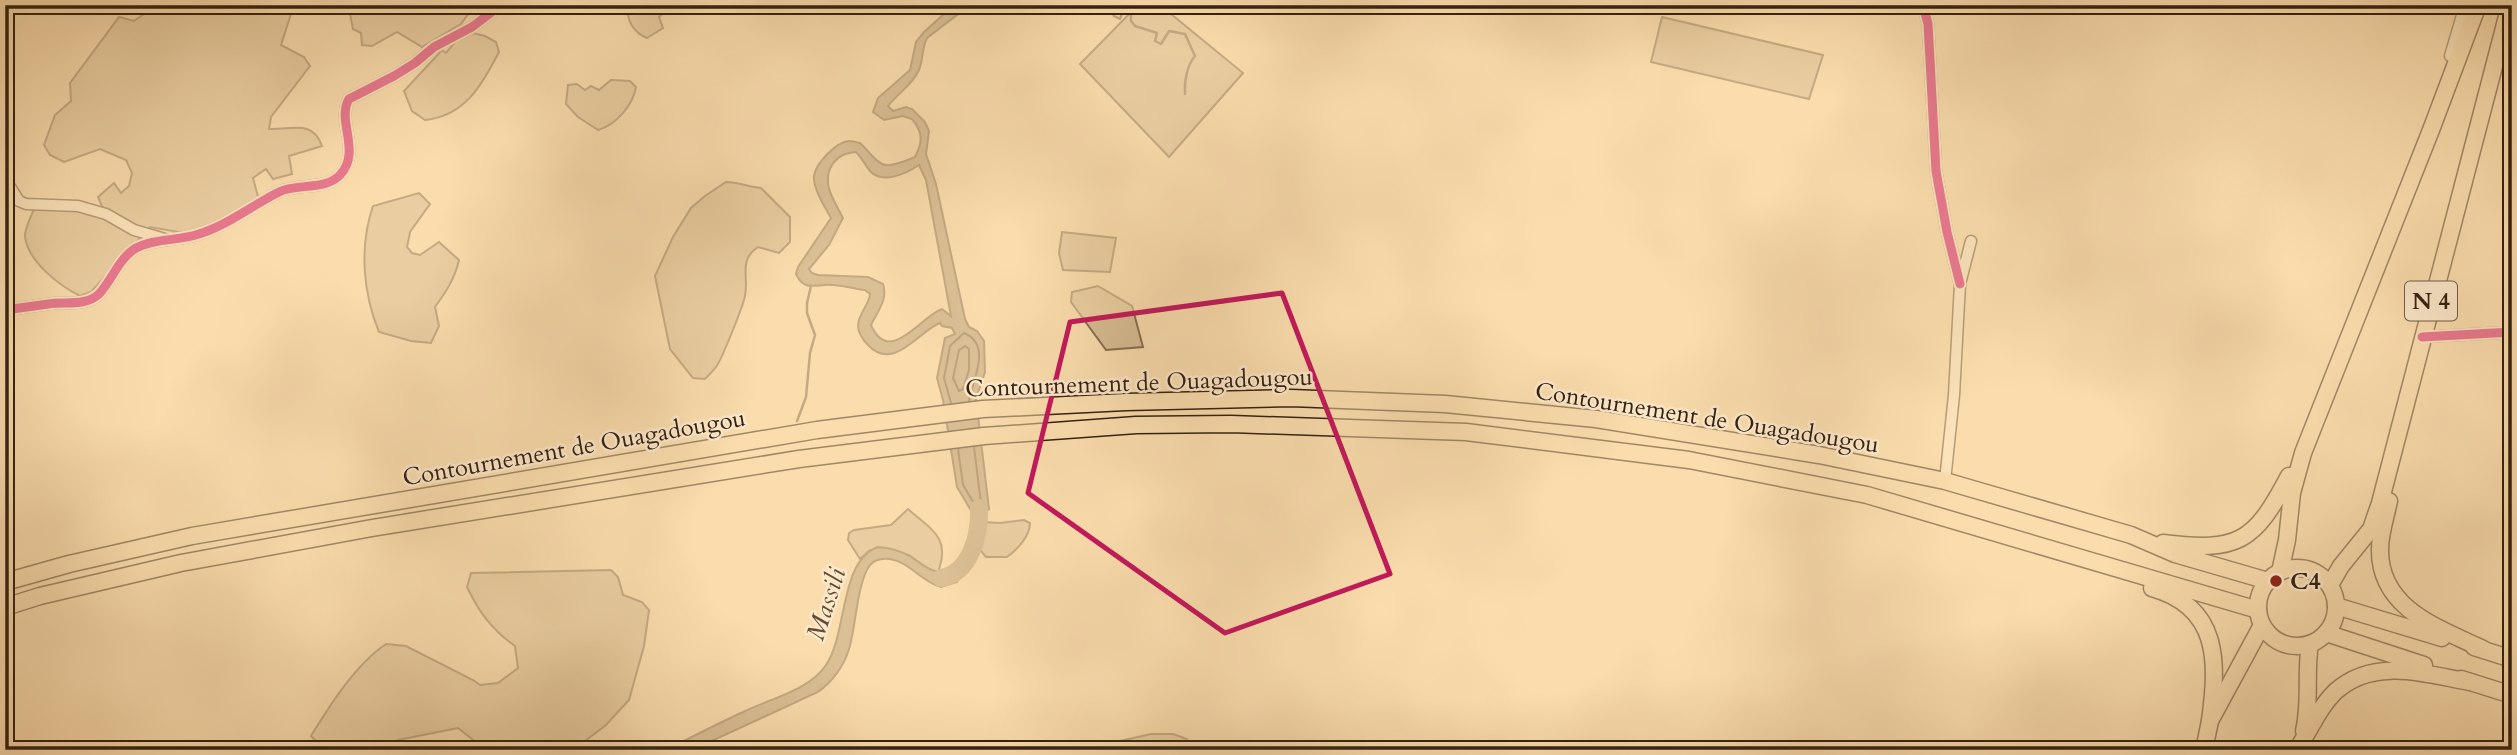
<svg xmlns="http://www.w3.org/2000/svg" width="2517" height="755" viewBox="0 0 2517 755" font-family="Cardo,serif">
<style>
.green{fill:#d8bc92;stroke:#866e51;stroke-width:2}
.water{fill:#b79c78;stroke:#836b4e;stroke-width:2;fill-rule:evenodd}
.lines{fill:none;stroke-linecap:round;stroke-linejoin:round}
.shore{stroke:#765e44;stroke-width:2}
.stream{stroke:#836b4e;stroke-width:2.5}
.river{stroke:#b79c78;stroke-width:18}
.minor-casing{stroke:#665037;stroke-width:13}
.trunk-casing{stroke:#342110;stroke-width:19}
.minor{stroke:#fce8ca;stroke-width:10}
.trunk{stroke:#fadcad;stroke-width:16}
.cycleway-casing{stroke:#fce8ca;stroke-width:13}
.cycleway{stroke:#d6006c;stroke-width:9}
.marked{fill:none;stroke:#c2185b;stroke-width:5;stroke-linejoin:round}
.poi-dot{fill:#8f2418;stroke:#fce8ca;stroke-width:2.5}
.labels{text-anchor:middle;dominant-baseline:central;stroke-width:5;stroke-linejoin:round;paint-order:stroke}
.shield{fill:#fce8ca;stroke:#705d48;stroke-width:2}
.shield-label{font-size:23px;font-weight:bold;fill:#342110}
.street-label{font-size:24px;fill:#342110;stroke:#fce8ca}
.poi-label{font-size:24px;font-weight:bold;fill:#342110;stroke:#fce8ca;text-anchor:start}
.water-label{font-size:26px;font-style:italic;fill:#624c34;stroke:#fce8ca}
</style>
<rect width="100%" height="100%" fill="#fadcad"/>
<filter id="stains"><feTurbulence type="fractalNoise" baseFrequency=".00286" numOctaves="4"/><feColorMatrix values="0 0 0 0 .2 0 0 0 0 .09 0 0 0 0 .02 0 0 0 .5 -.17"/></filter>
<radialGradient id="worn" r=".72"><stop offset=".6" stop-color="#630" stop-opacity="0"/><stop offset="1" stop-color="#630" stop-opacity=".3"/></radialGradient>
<g class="green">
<path d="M147 5H298L291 14 281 45 304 57 310 66 271 117 269 129C291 130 313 119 322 146L289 156 292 174 273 179 266 169 253 178 260 204 195 235 150 227 91 292 80 296C60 286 27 261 25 236 25 226 33 213 36 204L105 213 98 197 114 183 121 193 129 186 132 173 126 160 100 149 64 162 50 155 44 145 55 115 71 101 70 83 119 17 134 21 148 11Z"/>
<path d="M351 5H481L469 13 461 24 422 47 397 32 372 46 362 45 361 33 353 29 350 14Z"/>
<path d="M627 5H672L659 17 663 28 647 38C632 32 627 20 627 5Z"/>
<path d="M1138 5H1160L1243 73 1169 157 1080 64Z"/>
<path d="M1662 17 1823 55 1809 99 1651 62Z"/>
<path d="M473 33 485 36 496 42 499 52C482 85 465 116 425 120L412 111 404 91 442 50 446 53 456 41Z"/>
<path d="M611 80 630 81 636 87C633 105 616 125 598 130L578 117 566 104 568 85 577 84 585 90 591 86 599 90Z"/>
<path d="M726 182C739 182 748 187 761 188L790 217V242L779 253 758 247C738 260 749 277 745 296 743 306 722 359 716 367 713 371 709 375 705 379L693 378 670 349 655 276 673 237 691 208 705 196Z"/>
<path d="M419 193 430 204 410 232 407 247 412 253 420 255 439 242 459 260C455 278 446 292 435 307L439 326 431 343 411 341 379 332C363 293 359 247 373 206Z"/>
<path d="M1062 232 1116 238 1110 272 1063 270 1059 253Z"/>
<path d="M1098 286 1132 306 1143 347 1106 350 1071 302 1072 292Z"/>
<path d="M908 509C932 530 951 538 938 572L930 571 909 555 870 550 860 559 848 540 849 533 854 530 891 525Z"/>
<path d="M1024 520 1030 523C1030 536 1017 550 1007 557H986L974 543 977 530H980L983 522 1000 523Z"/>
<path d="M611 570 618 577 623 595 642 602 649 610 644 646 629 700 606 725 573 750H486L458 728 398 740 386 750H325L311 736C330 705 356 664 386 644L406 646 473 680 480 685 498 683 518 668 515 646C492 630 479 612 467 587L471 573Z"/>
<path d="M1151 734H1173L1187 739 1193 750H1080Z"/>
</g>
<g class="water">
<path d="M954 5H970L927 38C921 49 924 61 918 72 911 86 897 94 888 106L893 111 906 107 912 109 925 122 929 131 926 154 936 184 965 319 969 327 977 331 984 341 985 372 976 399 989 509 983 514 980 531 976 529V519L957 487 943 400 937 378 945 338 955 334 952 328 942 326 940 323C921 329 894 373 868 345 863 340 858 332 858 325 859 313 869 305 870 294L865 290C853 289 836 283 824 285 811 286 803 289 796 274L798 267 831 218C825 207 813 189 814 176 816 163 836 142 849 141 852 141 856 142 860 143 883 166 880 172 915 157 923 142 923 132 912 119L903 116 884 120 873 112 878 98 910 70 916 42 924 32ZM856 152C862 158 865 165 870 171 883 185 907 173 919 165L926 180 951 316 942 309C921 316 889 367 871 325 878 310 888 300 883 284L868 277 818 275 812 273 809 269 829 245 843 218C834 200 821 184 832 165 838 156 845 153 856 152Z"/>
<path d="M878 547C890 548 901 550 911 557 930 569 934 578 956 564L962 567 958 573 959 577 957 582 941 587C921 582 910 562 890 559 883 558 875 559 870 565 857 582 856 627 849 649 844 666 832 682 818 692L692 750H666C692 737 717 724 743 712 769 699 810 690 826 665 848 632 839 561 878 547Z"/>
</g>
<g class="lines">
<g class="shore">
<path d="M965 346 969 349V370L963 389 959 391 953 378 959 350Z"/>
<path d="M951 403 944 378 950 346 964 333C993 345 972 381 969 401"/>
<path d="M958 449 963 485 975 505 978 506 981 503 974 447"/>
</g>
<g class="stream">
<path d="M1110 5 1114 16 1120 19 1125 5"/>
<path d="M1128 5 1131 10V21L1135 26 1157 33 1155 41 1161 44 1169 31 1185 34 1195 56C1187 65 1184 82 1185 94"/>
<path d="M797 421 806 397 810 353 815 335 807 313V303L811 286"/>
</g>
<path class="river" d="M941 578C971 573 980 534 979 508"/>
<defs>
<g id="minor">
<path d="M1923 5 1928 24 1936 171 1947 232 1960 284"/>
<path d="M2450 56 2465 5"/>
<path d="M5 179 19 201 26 204 78 206 106 214 134 230 165 239"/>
<path d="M5 310C20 308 33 306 48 304 64 301 85 307 99 294 112 280 119 258 136 248 155 238 179 241 199 234 228 225 251 206 279 192 296 183 325 191 340 175 362 152 336 120 349 99L394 76 415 63 434 47 472 27 501 5"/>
<path d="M2422 337 2512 332"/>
<path d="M1945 481 1954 395 1960 284 1971 241"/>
</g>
<g id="trunk">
<path d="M2389 501C2386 516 2380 533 2380 549 2379 609 2439 628 2483 649"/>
<path d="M2163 543C2238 552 2254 543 2289 476"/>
<circle cx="2297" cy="607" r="39"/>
<path d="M2280 572 2287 540 2292 493 2303 453 2431 130 2478 5"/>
<path d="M5 582 69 564 192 536 817 430 983 409 1126 402 1291 398 1445 404 1596 419 1819 455 1945 481 2131 535 2175 554 2268 581"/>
<path d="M2330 585 2341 566 2371 529 2380 503 2510 5"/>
<path d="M2152 588C2220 607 2218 662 2210 721"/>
<path d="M2336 606 2442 638"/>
<path d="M5 607 40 596 181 563 372 528 799 459 984 436 1136 425 1231 424 1466 432 1689 460 1867 495 2258 610"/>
<path d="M2326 633 2424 665"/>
<path d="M2474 647 2512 659"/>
<path d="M2461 679 2512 695"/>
<path d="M2304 731C2311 701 2305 673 2310 644"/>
<path d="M2300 745C2311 727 2321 705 2336 691 2374 657 2425 674 2470 682"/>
<path d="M2204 750 2210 721 2262 625"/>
</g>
</defs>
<use href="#minor" class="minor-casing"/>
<use href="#trunk" class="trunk-casing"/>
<use href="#minor" class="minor"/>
<use href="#trunk" class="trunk"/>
<defs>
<g id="cycleway">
<path d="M1923 5 1928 24 1936 171 1947 232 1960 284"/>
<path d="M5 310C20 308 33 306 48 304 64 301 85 307 99 294 112 280 119 258 136 248 155 238 179 241 199 234 228 225 251 206 279 192 296 183 325 191 340 175 362 152 336 120 349 99L394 76 415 63 434 47 472 27 501 5"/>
<path d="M2422 337 2512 332"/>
</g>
</defs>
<use href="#cycleway" class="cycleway-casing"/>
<use href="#cycleway" class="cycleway"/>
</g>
<path d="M0 0H2517V755H0ZM1282 293 1390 574 1225 633 1028 493 1070 322Z" fill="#fadcad" fill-opacity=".55" fill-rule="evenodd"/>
<path class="marked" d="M1282 293 1390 574 1225 633 1028 493 1070 322Z"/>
<circle class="poi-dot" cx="2276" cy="581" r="7"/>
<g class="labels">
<rect class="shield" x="2405" y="281.5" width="52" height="39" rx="5"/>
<g class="shield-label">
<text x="2431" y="301">N 4</text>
</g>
<g class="street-label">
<text transform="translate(1139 383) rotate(-2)">Contournement de Ouagadougou</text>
<text transform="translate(1707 418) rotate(9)">Contournement de Ouagadougou</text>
<text transform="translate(574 448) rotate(-10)">Contournement de Ouagadougou</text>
</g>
<g class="poi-label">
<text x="2290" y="581">C4</text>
</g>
<g class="water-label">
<text transform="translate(826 604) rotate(-72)">Massili</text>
</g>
</g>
<rect width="2517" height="755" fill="none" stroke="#fadcad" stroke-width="28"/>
<rect x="7" y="7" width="2503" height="741" fill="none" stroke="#342110" stroke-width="3.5"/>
<rect x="14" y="14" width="2489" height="727" fill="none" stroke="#342110" stroke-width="2"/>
<rect width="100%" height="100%" filter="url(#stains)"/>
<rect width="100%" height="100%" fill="url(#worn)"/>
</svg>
